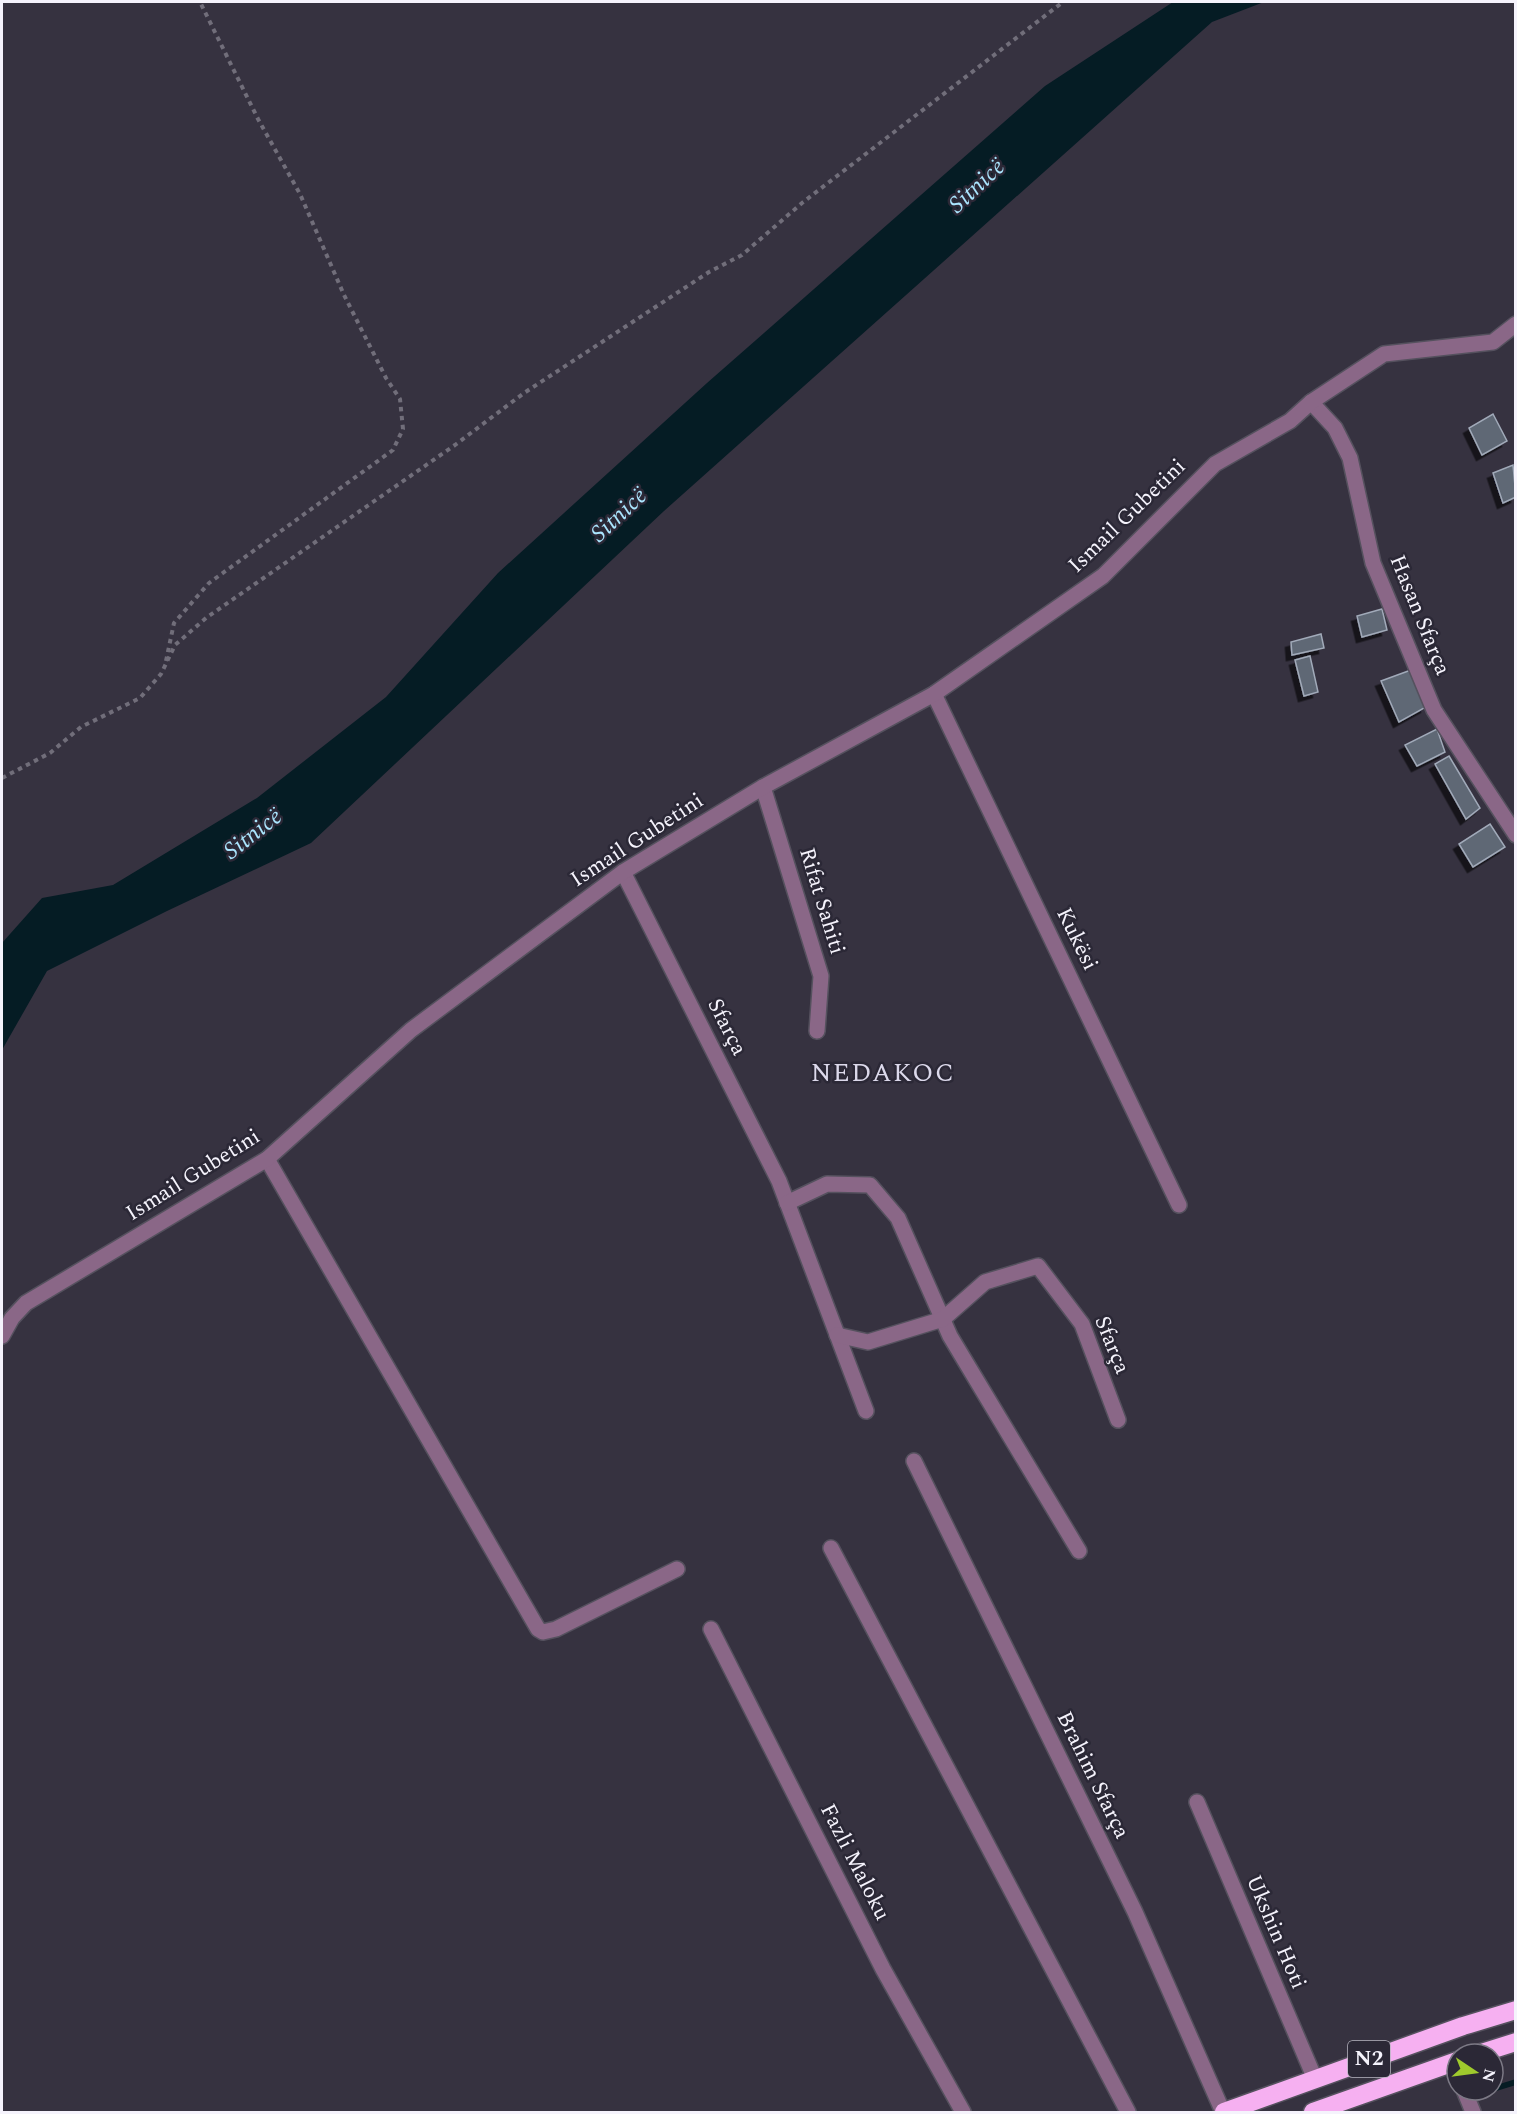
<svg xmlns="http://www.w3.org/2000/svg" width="1517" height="2114" viewBox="0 0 1517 2114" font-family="Spectral,serif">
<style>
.water{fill:#051c24}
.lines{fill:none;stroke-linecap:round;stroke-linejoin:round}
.stream{stroke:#051c24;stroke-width:6}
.building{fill:#5e6775;stroke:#a1aab9;stroke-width:1.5;filter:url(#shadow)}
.minor-casing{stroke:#55515e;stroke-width:18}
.highway-casing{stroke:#55515e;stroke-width:21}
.path{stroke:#716e7a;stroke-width:4;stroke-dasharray:4.5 4.5;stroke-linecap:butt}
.minor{stroke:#8a6787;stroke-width:15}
.highway{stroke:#f6b0f1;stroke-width:18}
.labels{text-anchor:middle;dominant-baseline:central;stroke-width:5;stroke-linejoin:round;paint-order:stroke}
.shield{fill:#2b2836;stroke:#b8b6c1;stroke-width:1.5}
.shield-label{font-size:21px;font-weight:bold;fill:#f5f3fc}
.street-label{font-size:22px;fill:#f5f3fc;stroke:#2b2836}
.water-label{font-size:24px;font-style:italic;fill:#abe5fe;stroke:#2b2836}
.quarter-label{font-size:26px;letter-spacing:1.5px;fill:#dcd9eb;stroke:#2b2836}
</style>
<defs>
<filter id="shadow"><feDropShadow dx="-5.5" dy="5.5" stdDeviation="0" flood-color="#0009"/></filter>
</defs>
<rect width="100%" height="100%" fill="#363240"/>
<path class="water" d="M1173 2H1264L1212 22 664 511 311 843 167 911 47 971 2 1050V943L42 898 113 885 257 798 386 697 498 573 707 383 1045 86Z"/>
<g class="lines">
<g class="stream">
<path d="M1493 2089 1516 2082"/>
<path d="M1481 2093 1490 2090"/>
</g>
</g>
<g class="building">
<path d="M1493 414 1507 441 1482 455 1469 428Z"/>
<path d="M1513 465 1516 497 1503 503 1493 473Z"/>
<path d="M1382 609 1387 630 1362 637 1357 616Z"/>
<path d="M1321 634 1324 648 1292 655 1291 642Z"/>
<path d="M1310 656 1318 692 1304 696 1295 660Z"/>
<path d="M1411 670 1426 707 1399 722 1381 681Z"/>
<path d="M1437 729 1445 752 1417 766 1405 745Z"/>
<path d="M1449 756 1480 808 1466 819 1435 764Z"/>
<path d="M1490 824 1505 847 1473 867 1459 844Z"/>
</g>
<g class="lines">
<defs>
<g id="minor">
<path d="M1311 402 1335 428 1350 458 1373 563 1434 710 1516 835"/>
<path d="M934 694 1179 1205"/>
<path d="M763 787 821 976 817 1031"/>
<path d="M623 872 779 1181 866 1411"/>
<path d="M267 1159 538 1629 543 1632 556 1629 677 1569"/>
<path d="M787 1203 827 1184 870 1185 898 1218 950 1336 1079 1551"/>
<path d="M837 1335 868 1342 943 1319 985 1282 1038 1266 1082 1324 1118 1420"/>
<path d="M2 1336 12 1318 26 1303 267 1159 411 1030 623 872 763 787 934 694 1103 576 1215 464 1290 421 1311 402 1384 354 1493 342 1516 324"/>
<path d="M914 1461 1135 1912 1223 2112"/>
<path d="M831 1548 1128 2112"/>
<path d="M711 1629 883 1969 963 2112"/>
<path d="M1197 1802 1315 2079"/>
<path d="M1464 2090 1473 2112"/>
</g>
<g id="highway">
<path d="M1478 2054 1516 2042"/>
<path d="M1224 2112 1463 2026 1516 2010"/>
<path d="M1313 2112 1457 2061"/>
</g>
</defs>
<use href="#minor" class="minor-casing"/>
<use href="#highway" class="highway-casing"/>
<g class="path">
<path d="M166 661 174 623 209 583 393 450 403 429 400 399 386 378 344 295 300 194 258 119 200 2"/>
<path d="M2 778 50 753 81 727 140 698 161 674 175 645 206 618 455 445 524 393 709 272 742 255 802 203 1063 2"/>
</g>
<use href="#minor" class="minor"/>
<use href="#highway" class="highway"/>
</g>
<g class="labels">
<rect class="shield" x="1348" y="2041" width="42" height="36" rx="4.5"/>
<g class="shield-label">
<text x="1369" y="2059">N2</text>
</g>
<g class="street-label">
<text transform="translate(1127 516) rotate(-44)">Ismail Gubetini</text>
<text transform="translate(1420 615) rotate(68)">Hasan Sfarça</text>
<text transform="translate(637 840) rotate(-33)">Ismail Gubetini</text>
<text transform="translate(822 901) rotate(73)">Rifat Sahiti</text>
<text transform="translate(1077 939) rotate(64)">Kukësi</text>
<text transform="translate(727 1027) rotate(63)">Sfarça</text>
<text transform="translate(193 1175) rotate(-32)">Ismail Gubetini</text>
<text transform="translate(1112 1345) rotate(68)">Sfarça</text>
<text transform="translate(1093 1775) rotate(64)">Brahim Sfarça</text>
<text transform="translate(855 1862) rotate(63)">Fazli Maloku</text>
<text transform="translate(1276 1932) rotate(67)">Ukshin Hoti</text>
</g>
<g class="water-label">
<text transform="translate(977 186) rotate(-43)">Sitnicë</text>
<text transform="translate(619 515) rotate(-43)">Sitnicë</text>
<text transform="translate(253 834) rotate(-38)">Sitnicë</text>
</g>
<g class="quarter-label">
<text x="883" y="1073">NEDAKOC</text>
</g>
</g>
<rect width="1517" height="2114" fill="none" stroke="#f5f3fc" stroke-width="6"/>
<g transform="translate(1475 2072) rotate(103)"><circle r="28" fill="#2b2836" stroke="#7c7985" stroke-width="1.5"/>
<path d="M0-4.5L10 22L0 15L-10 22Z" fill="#9fca2d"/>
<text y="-9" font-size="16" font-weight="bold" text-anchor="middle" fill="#f5f3fc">N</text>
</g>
</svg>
